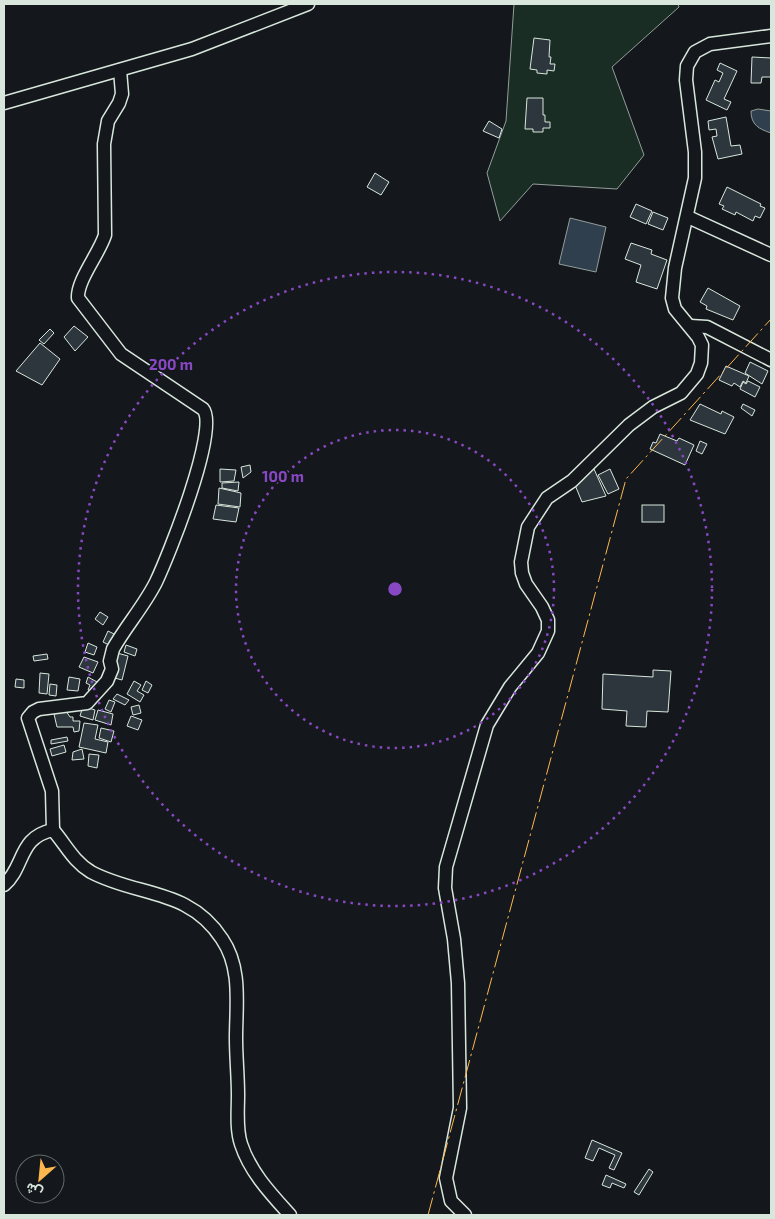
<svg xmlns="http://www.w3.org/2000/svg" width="775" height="1219" viewBox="0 0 775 1219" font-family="'Exo 2',Vazirmatn,sans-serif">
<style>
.green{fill:#1a2d24;stroke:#939e99}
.water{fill:#2f3f4d;stroke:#939e99}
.building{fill:#2c363c;stroke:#d8e6dc}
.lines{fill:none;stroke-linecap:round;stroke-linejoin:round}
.minor-casing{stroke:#d8e6dc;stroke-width:15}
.minor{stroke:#14181c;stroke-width:12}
.power{stroke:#ffb74d;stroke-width:1;stroke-dasharray:18 4 2.5 4;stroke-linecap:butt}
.ring{fill:none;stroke:#8948c3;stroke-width:2.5;stroke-dasharray:2.5 5}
.centre{fill:#8948c3;stroke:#14181c;stroke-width:2.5}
.ring-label{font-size:15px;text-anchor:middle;font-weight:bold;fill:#8948c3;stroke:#14181c;stroke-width:4;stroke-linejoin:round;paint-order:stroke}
</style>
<rect width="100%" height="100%" fill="#14181c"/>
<path class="green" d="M514 4H678L679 7 612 67 644 155 617 189 533 184 500 221 487 173 506 121Z"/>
<g class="water">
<path d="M758 109 771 111V133C759 129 751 125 751 111Z"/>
<path d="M570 218 606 227 596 272 559 264Z"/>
</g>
<g class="building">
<path d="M534 38 550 40 549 57H551L550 64H555L554 71 547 70V74L537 73V70L530 69Z"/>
<path d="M752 57 771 58V77H762L761 83H751Z"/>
<path d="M720 63 737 71 724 99 731 102 727 110 706 100 715 80 719 82 723 73 717 70Z"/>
<path d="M527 98H543V115H545V122H550V128H543V132H533V129H525Z"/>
<path d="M726 117 731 146 740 145 742 154 718 159 712 137 717 136 716 129 709 130 708 121Z"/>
<path d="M489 121 502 129 499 138 483 131Z"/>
<path d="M375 173 389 182 381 195 367 187Z"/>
<path d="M727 187 761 204 760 206 765 208 760 218 755 216 753 221 736 212 735 215 722 209 724 206 719 204Z"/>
<path d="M636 204 652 211 646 224 630 217Z"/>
<path d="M653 212 668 218 663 230 648 224Z"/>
<path d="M631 243 652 250 651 254 667 260 657 289 636 282 641 265 625 259Z"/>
<path d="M708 288 740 306 733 320 706 309 707 306 700 302Z"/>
<path d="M74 326 88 337 75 351 64 337Z"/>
<path d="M50 329 54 333 44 344 39 340Z"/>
<path d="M40 343 60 359 42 385 16 371Z"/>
<path d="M750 362 768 371 762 384 745 373Z"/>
<path d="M726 366 749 376 746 383 743 381 740 387 734 383 732 386 719 380Z"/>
<path d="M748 381 760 387 755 397 740 389 743 382 746 384Z"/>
<path d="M700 404 721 414 722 411 734 417 725 434 690 420Z"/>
<path d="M743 404 755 410 752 416 741 408Z"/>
<path d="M660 434 677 441 679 438 694 445 685 465 650 449 653 442 656 443Z"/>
<path d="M700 441 707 444 702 454 696 451Z"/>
<path d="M250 465 251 472 243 478 241 467Z"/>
<path d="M220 469 236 470 234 481 220 482Z"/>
<path d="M594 469 606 496 582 502 575 485Z"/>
<path d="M610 469 619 489 608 494 598 475Z"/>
<path d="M239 482 238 491 222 488V483Z"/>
<path d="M219 488 241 493 240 507 218 504Z"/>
<path d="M216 505 239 508 236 522 213 519Z"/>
<rect x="642" y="505" width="22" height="17"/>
<path d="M100 612 108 617 103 625 95 619Z"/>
<path d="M108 631 114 634 109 645 103 642Z"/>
<path d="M88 643 97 647 94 655 85 652Z"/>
<path d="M126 645 137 649 135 656 124 652Z"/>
<path d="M117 653 128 656 122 680 111 677Z"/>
<path d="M47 654 48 659 34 661 33 656Z"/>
<path d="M84 657 98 662 93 673 79 667Z"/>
<path d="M653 670 671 671 668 712 647 711 646 727 626 726 627 711 602 709 603 674 653 677Z"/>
<path d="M40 673 49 674 47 694 39 693Z"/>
<path d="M69 677 80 679 78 691 67 690Z"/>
<path d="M88 677 97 682 93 692 88 690 90 685 86 683Z"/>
<path d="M16 679 24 680V688L15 687Z"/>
<path d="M134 681 141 685 137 691 144 695 140 702 127 694Z"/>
<path d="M146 681 152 685 148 693 142 690Z"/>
<path d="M50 684 57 685 56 696 49 695Z"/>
<path d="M117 694 129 700 125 705 113 699Z"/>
<path d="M109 700 115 702 111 712 105 709Z"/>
<path d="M139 705 141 713 133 715 131 707Z"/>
<path d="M83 706 95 710 93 720 80 716Z"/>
<path d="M98 710 113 714 111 725 95 720Z"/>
<path d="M66 711 70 717H73V721H80L79 731 74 732 73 727H57L54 714Z"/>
<path d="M131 716 142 720 138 730 127 726Z"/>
<path d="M84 723 98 725 95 739 108 742 106 753 79 747Z"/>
<path d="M101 728 114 731 111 742 99 738Z"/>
<path d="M67 737 68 741 51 744V740Z"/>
<path d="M64 745 66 752 52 756 50 749Z"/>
<path d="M82 749 84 759 72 760 73 752Z"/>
<path d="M89 754 99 755 97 768 88 766Z"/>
<path d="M592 1140 622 1153 614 1170 609 1168 615 1155 599 1148 593 1161 585 1158Z"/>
<path d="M649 1169 653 1172 639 1195 634 1192Z"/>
<path d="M606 1175 626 1184 624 1188 612 1183 610 1188 602 1185Z"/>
</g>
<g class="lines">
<defs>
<g id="minor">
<path d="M4 103 192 49 308 4"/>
<path d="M688 217 771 255"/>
<path d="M690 326 707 327 771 360"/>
<path d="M53 830 52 791 28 718 33 712 39 709 87 703 107 681 112 669 110 661 113 649C126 626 144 606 156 582 168 557 220 428 203 409L121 354 78 298C77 280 99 254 105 235L104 144 108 121 119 103 122 94 120 70"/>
<path d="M4 885C25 867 18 837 53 830 66 845 73 861 91 872 138 897 189 888 222 939 242 968 236 1005 236 1038 236 1057 238 1076 238 1095 238 1111 236 1129 241 1144 250 1172 271 1194 290 1215"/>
<path d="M465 1215 451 1201 446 1178 460 1108 458 983 454 939 445 888 446 867 487 725 510 687 538 653 548 631V620L542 607 526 584 522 573 521 562 528 527 547 498 572 481 629 425 653 407 681 393 697 374 701 363 702 345 698 337 675 309 672 298 675 268 695 178V152L686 80 687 66 695 52 710 44 771 36"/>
</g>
</defs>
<use href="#minor" class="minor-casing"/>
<use href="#minor" class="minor"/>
<path class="power" d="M428 1215 626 479 771 319"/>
</g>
<g class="ring">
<circle cx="395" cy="589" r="159"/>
<circle cx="395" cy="589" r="317"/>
</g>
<circle cx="395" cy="589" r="8" class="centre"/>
<g class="ring-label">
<text x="171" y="370">200 m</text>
<text x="283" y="482">100 m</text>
</g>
<rect width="775" height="1219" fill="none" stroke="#d8e6dc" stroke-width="10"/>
<g transform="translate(40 1179) rotate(207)"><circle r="24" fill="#14181c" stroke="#626a69"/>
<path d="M0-4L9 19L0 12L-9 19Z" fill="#ffb74d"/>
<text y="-8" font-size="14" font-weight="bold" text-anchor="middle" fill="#d8e6dc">ش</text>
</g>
</svg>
